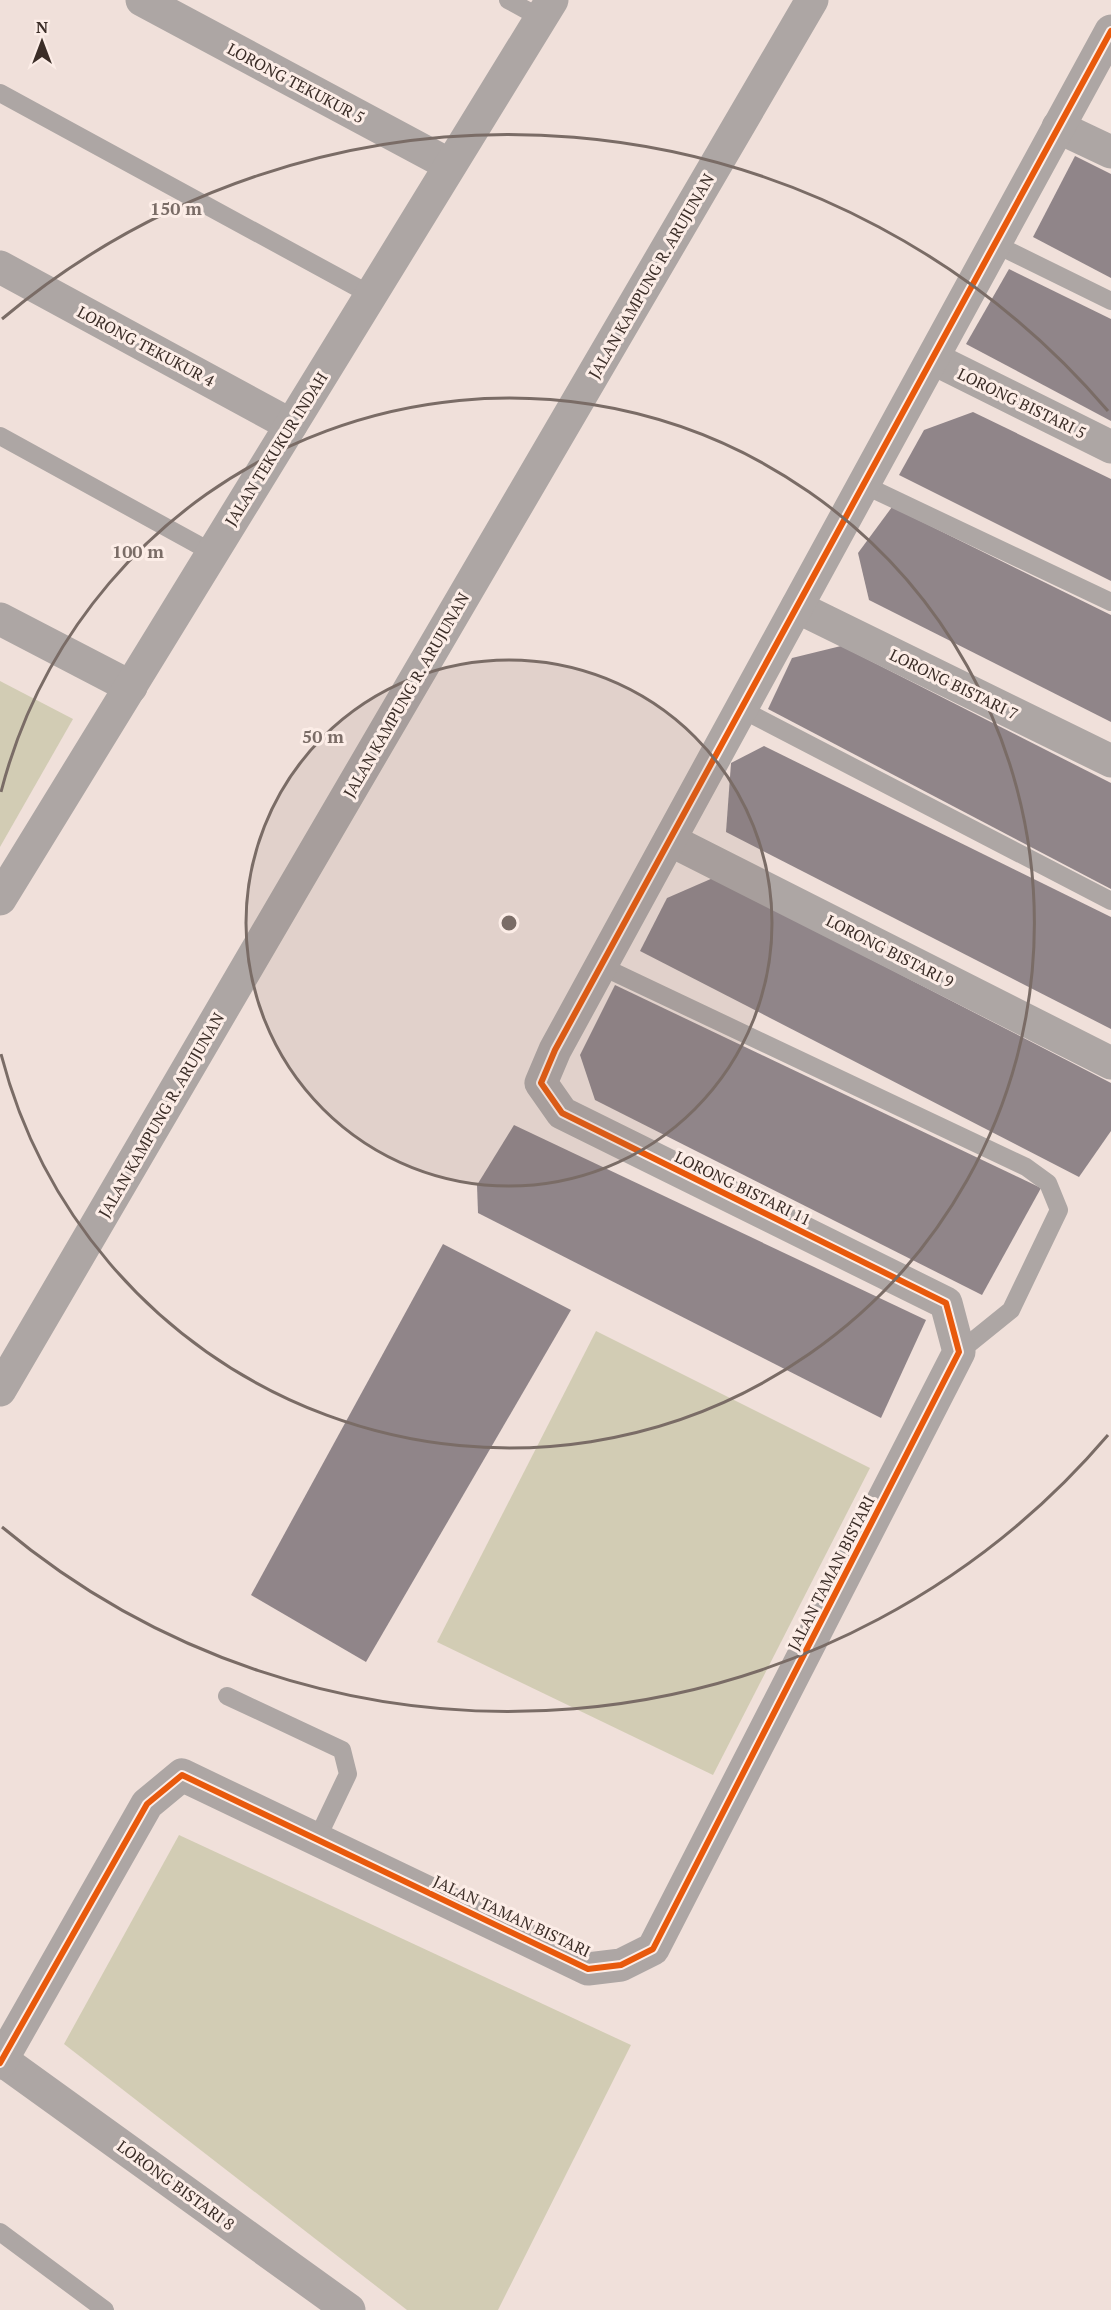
<svg xmlns="http://www.w3.org/2000/svg" width="1111" height="2310" viewBox="0 0 1111 2310" font-family="'PT Serif',serif">
<style>
.green{fill:#d2ccb4}
.building{fill:#908589}
.lines{fill:none;stroke-linecap:round;stroke-linejoin:round}
.service{stroke:#ada6a4;stroke-width:18}
.minor{stroke:#ada6a4;stroke-width:33}
.cycleway-casing{stroke:#fcede7;stroke-width:10}
.cycleway{stroke:#e8590c;stroke-width:6}
.ring{fill:none;stroke:#7a6c66;stroke-width:3}
.labels{text-anchor:middle;dominant-baseline:central;stroke-width:6;stroke-linejoin:round;paint-order:stroke}
.street-label{font-size:16px;fill:#3b2d27;stroke:#fcede7}
.centre{fill:#7a6c66;stroke:#fcede7;stroke-width:3}
.ring-label{font-size:18px;text-anchor:middle;font-weight:bold;fill:#7a6c66;stroke:#fcede7;stroke-width:6;stroke-linejoin:round;paint-order:stroke}
</style>
<rect width="100%" height="100%" fill="#f0e0da"/>
<g class="green">
<path d="M0 681 73 719 0 847Z"/>
<path d="M596 1331 870 1468 713 1775 437 1642Z"/>
<path d="M179 1835 631 2045 498 2310H407L64 2044Z"/>
</g>
<g class="building">
<path d="M1075 156 1111 174V278L1033 237Z"/>
<path d="M1009 269 1111 319V421L966 344Z"/>
<path d="M973 412 1111 479V581L899 475 924 430Z"/>
<path d="M892 507 1111 615V722L869 600 858 553Z"/>
<path d="M841 646 1111 783V889L768 709 792 658Z"/>
<path d="M764 746 1111 917V1029L726 832 731 763Z"/>
<path d="M713 878 1111 1083V1131L1079 1177 640 951 667 898Z"/>
<path d="M615 985 1041 1188 982 1295 595 1100 580 1055Z"/>
<path d="M514 1125 926 1320 881 1418 478 1213 477 1185Z"/>
<path d="M443 1244 571 1310 366 1662 251 1595Z"/>
</g>
<g class="lines">
<g class="service">
<path d="M508 0 541 18"/>
<path d="M0 93 371 295"/>
<path d="M995 244 1111 301"/>
<path d="M0 436 213 553"/>
<path d="M864 485 1111 602"/>
<path d="M741 709 1111 901"/>
<path d="M601 966 1026 1167 1048 1183 1059 1210 1011 1310 959 1352"/>
<path d="M227 1696 342 1750 348 1774 317 1839"/>
<path d="M0 2232 105 2310"/>
</g>
<g class="minor">
<path d="M142 0 450 165"/>
<path d="M1058 127 1111 152"/>
<path d="M0 267 291 425"/>
<path d="M934 359 1111 447"/>
<path d="M797 607 1111 761"/>
<path d="M0 619 131 687"/>
<path d="M670 840 1111 1063"/>
<path d="M0 899 552 0"/>
<path d="M0 1390 812 0"/>
<path d="M2 2060 349 2310"/>
<path d="M0 2063 147 1804 182 1775 588 1969 621 1965 653 1949 959 1352 946 1303 562 1113 541 1083 555 1050 1111 31"/>
</g>
<defs>
<path id="cycleway" d="M0 2063 147 1804 182 1775 588 1969 621 1965 653 1949 959 1352 946 1303 562 1113 541 1083 555 1050 1111 31"/>
</defs>
<use href="#cycleway" class="cycleway-casing"/>
<use href="#cycleway" class="cycleway"/>
</g>
<circle cx="509" cy="923" r="263" fill="#7a6c66" fill-opacity=".12"/>
<g class="ring">
<circle cx="509" cy="923" r="263"/>
<path d="M1 792A525 525 0 1 1 1 1054"/>
<path d="M1108 1435A788 788 0 0 1 2 1527M2 319A788 788 0 0 1 1108 411"/>
</g>
<g class="labels">
<g class="street-label">
<text transform="translate(296 83) rotate(28)">LORONG TEKUKUR 5</text>
<text transform="translate(651 276) rotate(-60)">JALAN KAMPUNG R. ARUJUNAN</text>
<text transform="translate(146 346) rotate(28)">LORONG TEKUKUR 4</text>
<text transform="translate(1022 403) rotate(26)">LORONG BISTARI 5</text>
<text transform="translate(276 449) rotate(-58)">JALAN TEKUKUR INDAH</text>
<text transform="translate(954 684) rotate(26)">LORONG BISTARI 7</text>
<text transform="translate(406 695) rotate(-60)">JALAN KAMPUNG R. ARUJUNAN</text>
<text transform="translate(890 951) rotate(27)">LORONG BISTARI 9</text>
<text transform="translate(161 1115) rotate(-60)">JALAN KAMPUNG R. ARUJUNAN</text>
<text transform="translate(743 1188) rotate(26)">LORONG BISTARI 11</text>
<text transform="translate(831 1573) rotate(-63)">JALAN TAMAN BISTARI</text>
<text transform="translate(512 1916) rotate(25)">JALAN TAMAN BISTARI</text>
<text transform="translate(176 2185) rotate(36)">LORONG BISTARI 8</text>
</g>
</g>
<circle cx="509" cy="923" r="9" class="centre"/>
<g class="ring-label">
<text x="176" y="215">150 m</text>
<text x="138" y="558">100 m</text>
<text x="323" y="743">50 m</text>
</g>
<g transform="translate(42 42)" stroke="#fcede7" stroke-width="4.5" paint-order="stroke">
<path d="M0-4.5L10 22L0 15L-10 22Z" fill="#3b2d27"/>
<text y="-9" font-size="16" font-weight="bold" text-anchor="middle" fill="#3b2d27">N</text>
</g>
</svg>
